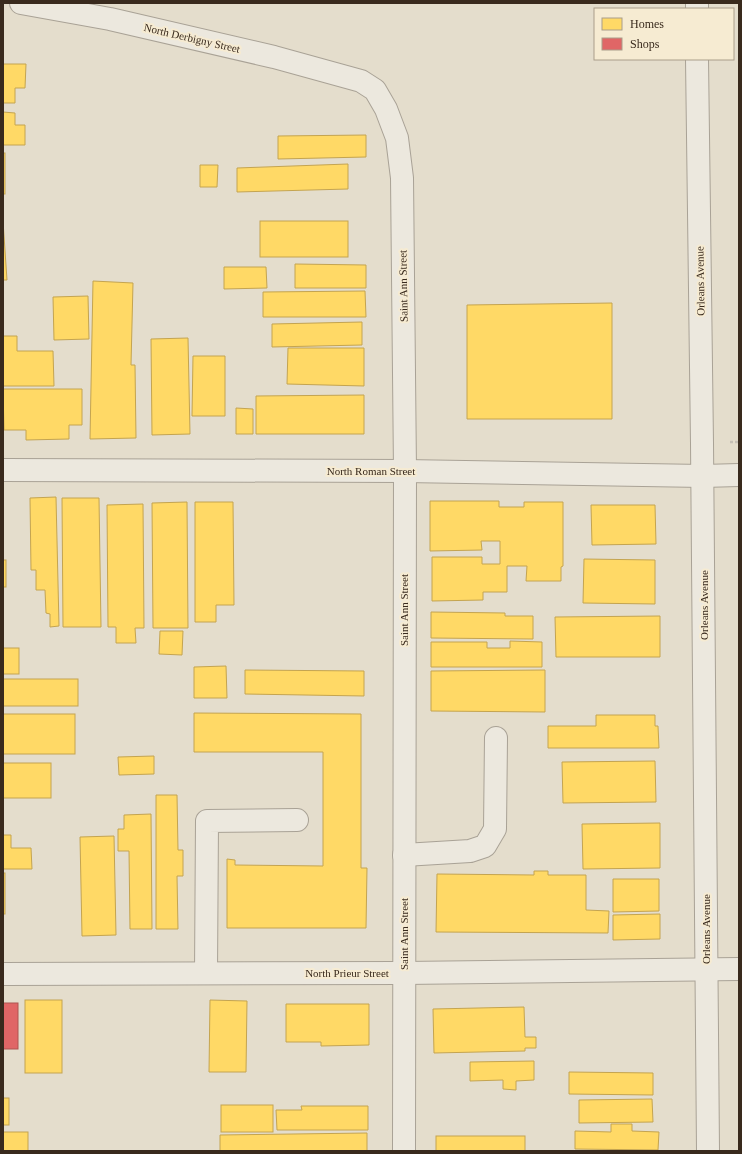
<svg xmlns="http://www.w3.org/2000/svg" width="742" height="1154" viewBox="0 0 742 1154" font-family="Georgia,serif">
<style>
.homes{fill:#ffd966;stroke:#c4a450}
.shops{fill:#e06666;stroke:#ae5450}
.lines{fill:none;stroke-linecap:round;stroke-linejoin:round}
.minor-casing{stroke:#a9a296;stroke-width:24}
.path{stroke:#c5bfb5;stroke-width:2.5;stroke-dasharray:3 2;stroke-linecap:butt}
.minor{stroke:#ece8de;stroke-width:22}
.labels{text-anchor:middle;dominant-baseline:central;stroke-width:4;stroke-linejoin:round;paint-order:stroke}
.street-label{font-size:11px;fill:#392a1d;stroke:#f6ebd2}
</style>
<rect width="100%" height="100%" fill="#e4ddcc"/>
<g class="homes">
<path d="M3 64H26L25 88H15V103H3Z"/>
<path d="M3 112 15 113V125H25V145H3Z"/>
<path d="M366 135V157L278 159V136Z"/>
<rect x="3" y="153" width="2" height="41"/>
<path d="M348 164V189L237 192V168Z"/>
<path d="M200 165H218L217 187H200Z"/>
<path d="M3 221 7 280H3Z"/>
<rect x="260" y="221" width="88" height="36"/>
<path d="M295 264 366 265V288H295Z"/>
<path d="M224 267H266L267 288 224 289Z"/>
<path d="M93 281 133 283 131 365H135L136 438 90 439Z"/>
<path d="M365 291 366 317H263V292Z"/>
<path d="M88 296 89 339 54 340 53 297Z"/>
<path d="M612 303V419H467V305Z"/>
<path d="M362 322V345L272 347V324Z"/>
<path d="M3 336H17V351H53L54 386H3Z"/>
<path d="M188 338 190 434 152 435 151 339Z"/>
<path d="M288 348H364V386L287 384Z"/>
<path d="M193 356H225V416H192Z"/>
<path d="M3 389H82V425H69V439L26 440V430H4Z"/>
<path d="M364 395V434H256V396Z"/>
<path d="M236 408 253 409V434H236Z"/>
<path d="M56 497 59 626 50 627V614L46 613 45 590H36V570H31L30 498Z"/>
<path d="M62 498H99L101 627H63Z"/>
<path d="M430 501H499V507H524V502H563V566L561 567V581H526L527 566H507V592H483V600L432 601V557H482V564H500V541H481L482 550 430 551Z"/>
<path d="M187 502 188 628H153L152 503Z"/>
<path d="M195 502H233L234 605H216V622H195Z"/>
<path d="M143 504 144 628H135L136 643H116V627H108L107 505Z"/>
<path d="M591 505H655L656 544 592 545Z"/>
<path d="M584 559 655 560V604L583 603Z"/>
<rect x="3" y="560" width="3" height="27"/>
<path d="M431 612 505 613V616H533V639L431 638Z"/>
<path d="M660 616V657H556L555 617Z"/>
<path d="M160 631H183L182 655 159 654Z"/>
<path d="M510 641 542 642V667H431V642H487V648H510Z"/>
<rect x="3" y="648" width="16" height="26"/>
<path d="M226 666 227 698H194V667Z"/>
<path d="M245 670 364 671V696L245 694Z"/>
<path d="M545 670V712L431 711V671Z"/>
<rect x="3" y="679" width="75" height="27"/>
<path d="M194 713 361 714V868H367L366 928H227V859L235 860V865L323 866V752H194Z"/>
<rect x="3" y="714" width="72" height="40"/>
<path d="M596 715H655V726H658L659 748H548V726H596Z"/>
<path d="M154 756V774L119 775 118 757Z"/>
<path d="M655 761 656 802 563 803 562 762Z"/>
<rect x="3" y="763" width="48" height="35"/>
<path d="M156 795H177L178 850H183V876H177L178 929H156Z"/>
<path d="M151 814 152 929H130L129 851H118V829H124V815Z"/>
<path d="M660 823V868L583 869 582 824Z"/>
<path d="M3 835H11V848H31L32 869H3Z"/>
<path d="M114 836 116 935 82 936 80 837Z"/>
<path d="M534 871H548V875H586V910L609 911 608 933 436 932 437 874 534 875Z"/>
<rect x="3" y="873" width="2" height="41"/>
<path d="M613 879H659V911L613 912Z"/>
<path d="M660 914V939L613 940V915Z"/>
<rect x="25" y="1000" width="37" height="73"/>
<path d="M210 1000 247 1001 246 1072H209Z"/>
<path d="M286 1004H369V1045L321 1046V1042H286Z"/>
<path d="M524 1007 525 1037H536V1048H525V1051L434 1053 433 1009Z"/>
<path d="M534 1061V1080L516 1081V1090L503 1089V1080L470 1081V1062Z"/>
<path d="M569 1072 653 1073V1095L569 1094Z"/>
<rect x="3" y="1098" width="6" height="27"/>
<path d="M652 1099 653 1122 579 1123V1100Z"/>
<rect x="221" y="1105" width="52" height="27"/>
<path d="M301 1106H368V1130H277L276 1110H302Z"/>
<path d="M611 1124H632V1131L659 1132 658 1150 575 1149V1131L611 1132Z"/>
<rect x="3" y="1132" width="25" height="19"/>
<path d="M367 1133V1151H220V1135Z"/>
<rect x="436" y="1136" width="89" height="15"/>
</g>
<rect class="shops" x="3" y="1003" width="15" height="46"/>
<g class="lines">
<defs>
<g id="minor">
<path d="M21 3 110 19 274 57 361 81 375 90 386 109 397 138 402 178 405 471 404 1151"/>
<path d="M697 3V9"/>
<path d="M697 59 702 443 708 1151"/>
<path d="M3 470 405 471 703 476 739 475"/>
<path d="M404 855 470 851 485 846 495 829 496 738"/>
<path d="M206 973 207 821 297 820"/>
<path d="M3 974 404 973 739 969"/>
</g>
</defs>
<use href="#minor" class="minor-casing"/>
<path class="path" d="M730 442H739"/>
<use href="#minor" class="minor"/>
</g>
<g class="labels">
<g class="street-label">
<text transform="translate(192 38) rotate(13)">North Derbigny Street</text>
<text transform="translate(700 281) rotate(-91)">Orleans Avenue</text>
<text transform="translate(403 286) rotate(-91)">Saint Ann Street</text>
<text x="371" y="471">North Roman Street</text>
<text transform="translate(704 605) rotate(-90)">Orleans Avenue</text>
<text transform="translate(404 610) rotate(-90)">Saint Ann Street</text>
<text transform="translate(706 929) rotate(-90)">Orleans Avenue</text>
<text transform="translate(404 934) rotate(-90)">Saint Ann Street</text>
<text x="347" y="973">North Prieur Street</text>
</g>
</g>
<rect width="742" height="1154" fill="none" stroke="#392a1d" stroke-width="8"/>
<rect x="594" y="8" width="140" height="52" fill="#f6ebd2" stroke="#aa9e8a"/>
<rect x="602" y="18" width="20" height="12" fill="#ffd966" stroke="#aa9e8a"/>
<text x="630" y="28" font-size="12" fill="#392a1d">Homes</text>
<rect x="602" y="38" width="20" height="12" fill="#e06666" stroke="#aa9e8a"/>
<text x="630" y="48" font-size="12" fill="#392a1d">Shops</text>
</svg>
